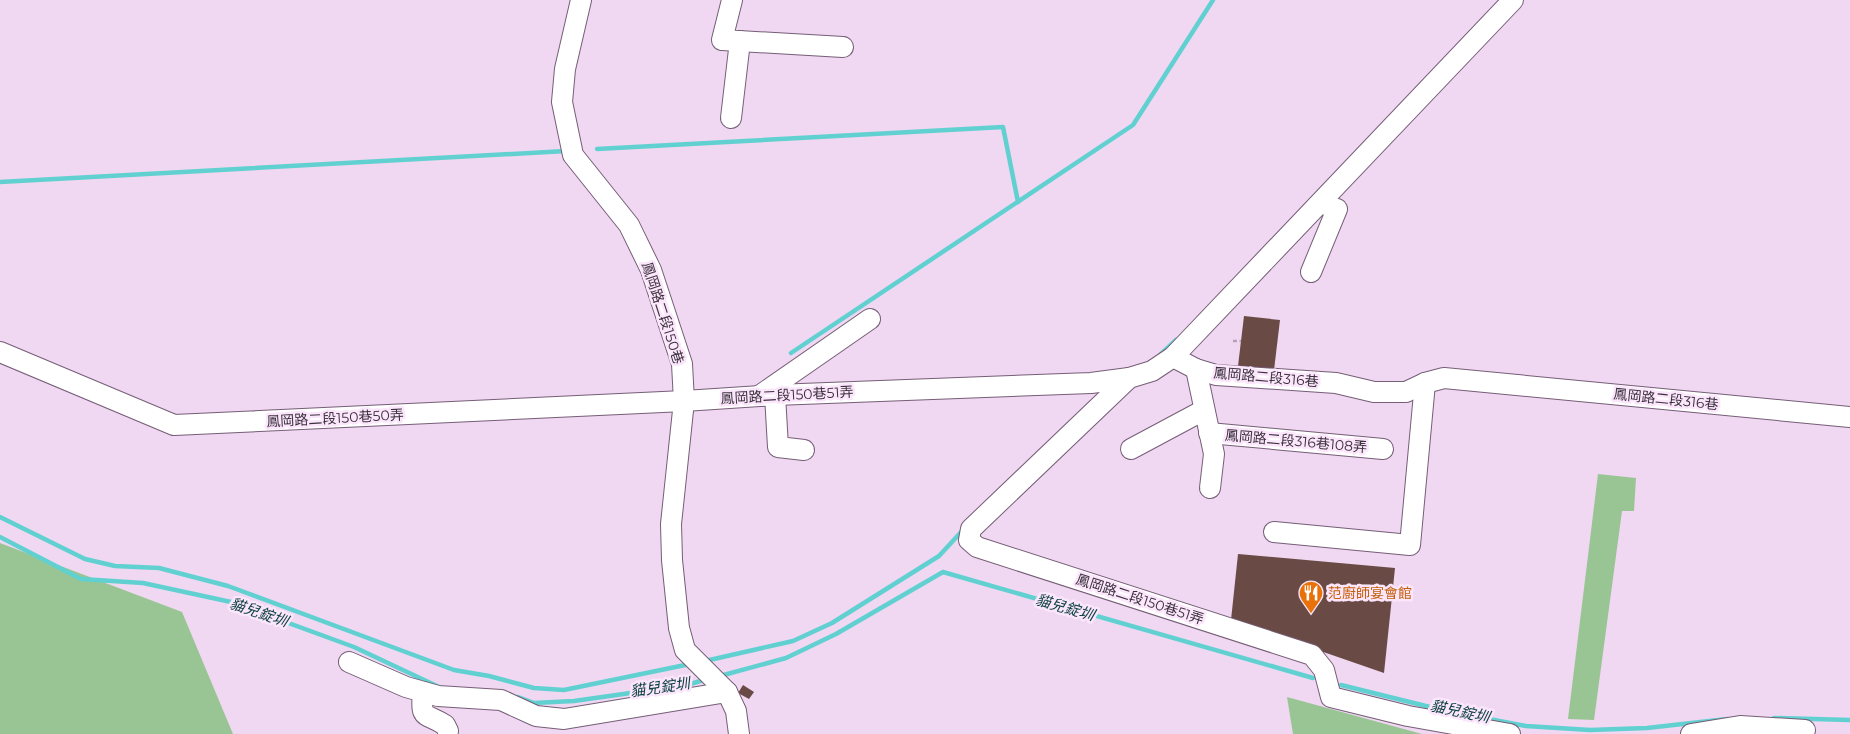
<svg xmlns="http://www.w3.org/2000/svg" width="1850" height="734" viewBox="0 0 1850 734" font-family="Montserrat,'Noto Sans TC',sans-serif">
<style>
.green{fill:#99c594}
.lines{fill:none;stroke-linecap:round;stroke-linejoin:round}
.stream{stroke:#61d0d0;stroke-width:4.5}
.building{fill:#6a4a45}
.minor-casing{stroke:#755e76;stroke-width:22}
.path{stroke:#b7a3b9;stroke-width:2.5;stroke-dasharray:4 2.5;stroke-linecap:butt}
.minor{stroke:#fff;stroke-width:20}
.labels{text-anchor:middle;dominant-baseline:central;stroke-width:5;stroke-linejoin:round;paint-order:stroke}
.street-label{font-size:14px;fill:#3b313c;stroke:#fbe6fc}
.food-label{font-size:14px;fill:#c56008;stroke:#fbe6fc;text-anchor:start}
.water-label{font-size:15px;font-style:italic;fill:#0e4242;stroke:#fbe6fc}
</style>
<rect width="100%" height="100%" fill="#f0d7f2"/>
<g class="green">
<path d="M1598 474 1636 478 1634 511H1622L1594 720 1568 719Z"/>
<path d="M0 543 182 612 233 734H0Z"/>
<path d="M1287 697 1422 734H1293Z"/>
</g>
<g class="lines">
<g class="stream">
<path d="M597 149 1003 127 1018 202"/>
<path d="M0 182 566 151"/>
<path d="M791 353 1133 125 1213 0"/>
<path d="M1160 355 1176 340"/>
<path d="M0 517 85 559 115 566 159 568 228 586 454 670 489 676 534 688 564 690 690 664"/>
<path d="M0 537 81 579 143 583 231 602 354 647 439 687"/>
<path d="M705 661 793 641 832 623 939 556 963 530"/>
<path d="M720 676 786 658 836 634 943 572 1313 678"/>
<path d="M1341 685 1442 710 1526 726 1590 730 1647 728 1727 719"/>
<path d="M518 697 534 703 574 701 687 685 707 679"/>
<path d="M1774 718 1850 720"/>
</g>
</g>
<g class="building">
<path d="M1244 316 1280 320 1274 370 1238 366Z"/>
<path d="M1238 554 1395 568 1384 673 1231 620Z"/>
<path d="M743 685 754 692 749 699 738 693Z"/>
</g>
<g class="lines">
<defs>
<g id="minor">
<path d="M581 0 565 69 562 102 573 155 629 225 651 270 682 364 684 401 671 524 672 560 679 628 685 650 727 692 736 711 739 734"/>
<path d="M732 0 722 40 843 47"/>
<path d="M731 118 740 41"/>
<path d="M1311 272 1337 209 1321 203"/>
<path d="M0 352 174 425 684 401 775 395 1091 383 1129 378"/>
<path d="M1173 357 1196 369 1216 375 1336 383 1374 392H1406L1425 383 1444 378 1850 417"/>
<path d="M1196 369 1214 454 1210 488"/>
<path d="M775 395 778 447 804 450"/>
<path d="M759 396 870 319"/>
<path d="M1209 433 1383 449"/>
<path d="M1131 449 1204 410"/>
<path d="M1274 532 1410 545 1425 383"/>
<path d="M349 662 406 687 438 696 501 700 536 716 564 719 727 692"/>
<path d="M423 692C420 721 425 712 445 725L448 731"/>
<path d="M1510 734 1408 716 1331 697 1324 670 1312 655 977 547 969 540 971 529 1129 378 1152 371 1173 357 1513 0"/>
<path d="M1691 734 1740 726 1805 730"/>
</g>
</defs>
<use href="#minor" class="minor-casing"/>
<path class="path" d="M1233 341H1241"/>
<use href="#minor" class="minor"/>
</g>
<defs>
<symbol id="restaurant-pin" viewBox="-11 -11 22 30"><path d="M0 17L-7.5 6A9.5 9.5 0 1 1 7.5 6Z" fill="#e8710a" stroke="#fbe6fc"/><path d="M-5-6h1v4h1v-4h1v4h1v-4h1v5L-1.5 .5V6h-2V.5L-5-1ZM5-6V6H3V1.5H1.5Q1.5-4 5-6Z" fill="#fff"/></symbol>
</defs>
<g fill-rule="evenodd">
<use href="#restaurant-pin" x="1297" y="579" width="28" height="38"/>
</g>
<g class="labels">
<g class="street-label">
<text transform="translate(663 313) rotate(72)">鳳岡路二段150巷</text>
<text transform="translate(1266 377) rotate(5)">鳳岡路二段316巷</text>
<text transform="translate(787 395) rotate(-3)">鳳岡路二段150巷51弄</text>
<text transform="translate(1666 399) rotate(6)">鳳岡路二段316巷</text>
<text transform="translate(335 418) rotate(-3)">鳳岡路二段150巷50弄</text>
<text transform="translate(1296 441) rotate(5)">鳳岡路二段316巷108弄</text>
<text transform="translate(1140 599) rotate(18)">鳳岡路二段150巷51弄</text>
</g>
<g class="food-label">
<text x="1328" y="593">范廚師宴會館</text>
</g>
<g class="water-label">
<text transform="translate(1065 607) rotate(16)">貓兒錠圳</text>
<text transform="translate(259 612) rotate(19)">貓兒錠圳</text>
<text transform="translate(660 687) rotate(-8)">貓兒錠圳</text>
<text transform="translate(1460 711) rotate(12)">貓兒錠圳</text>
</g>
</g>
</svg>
